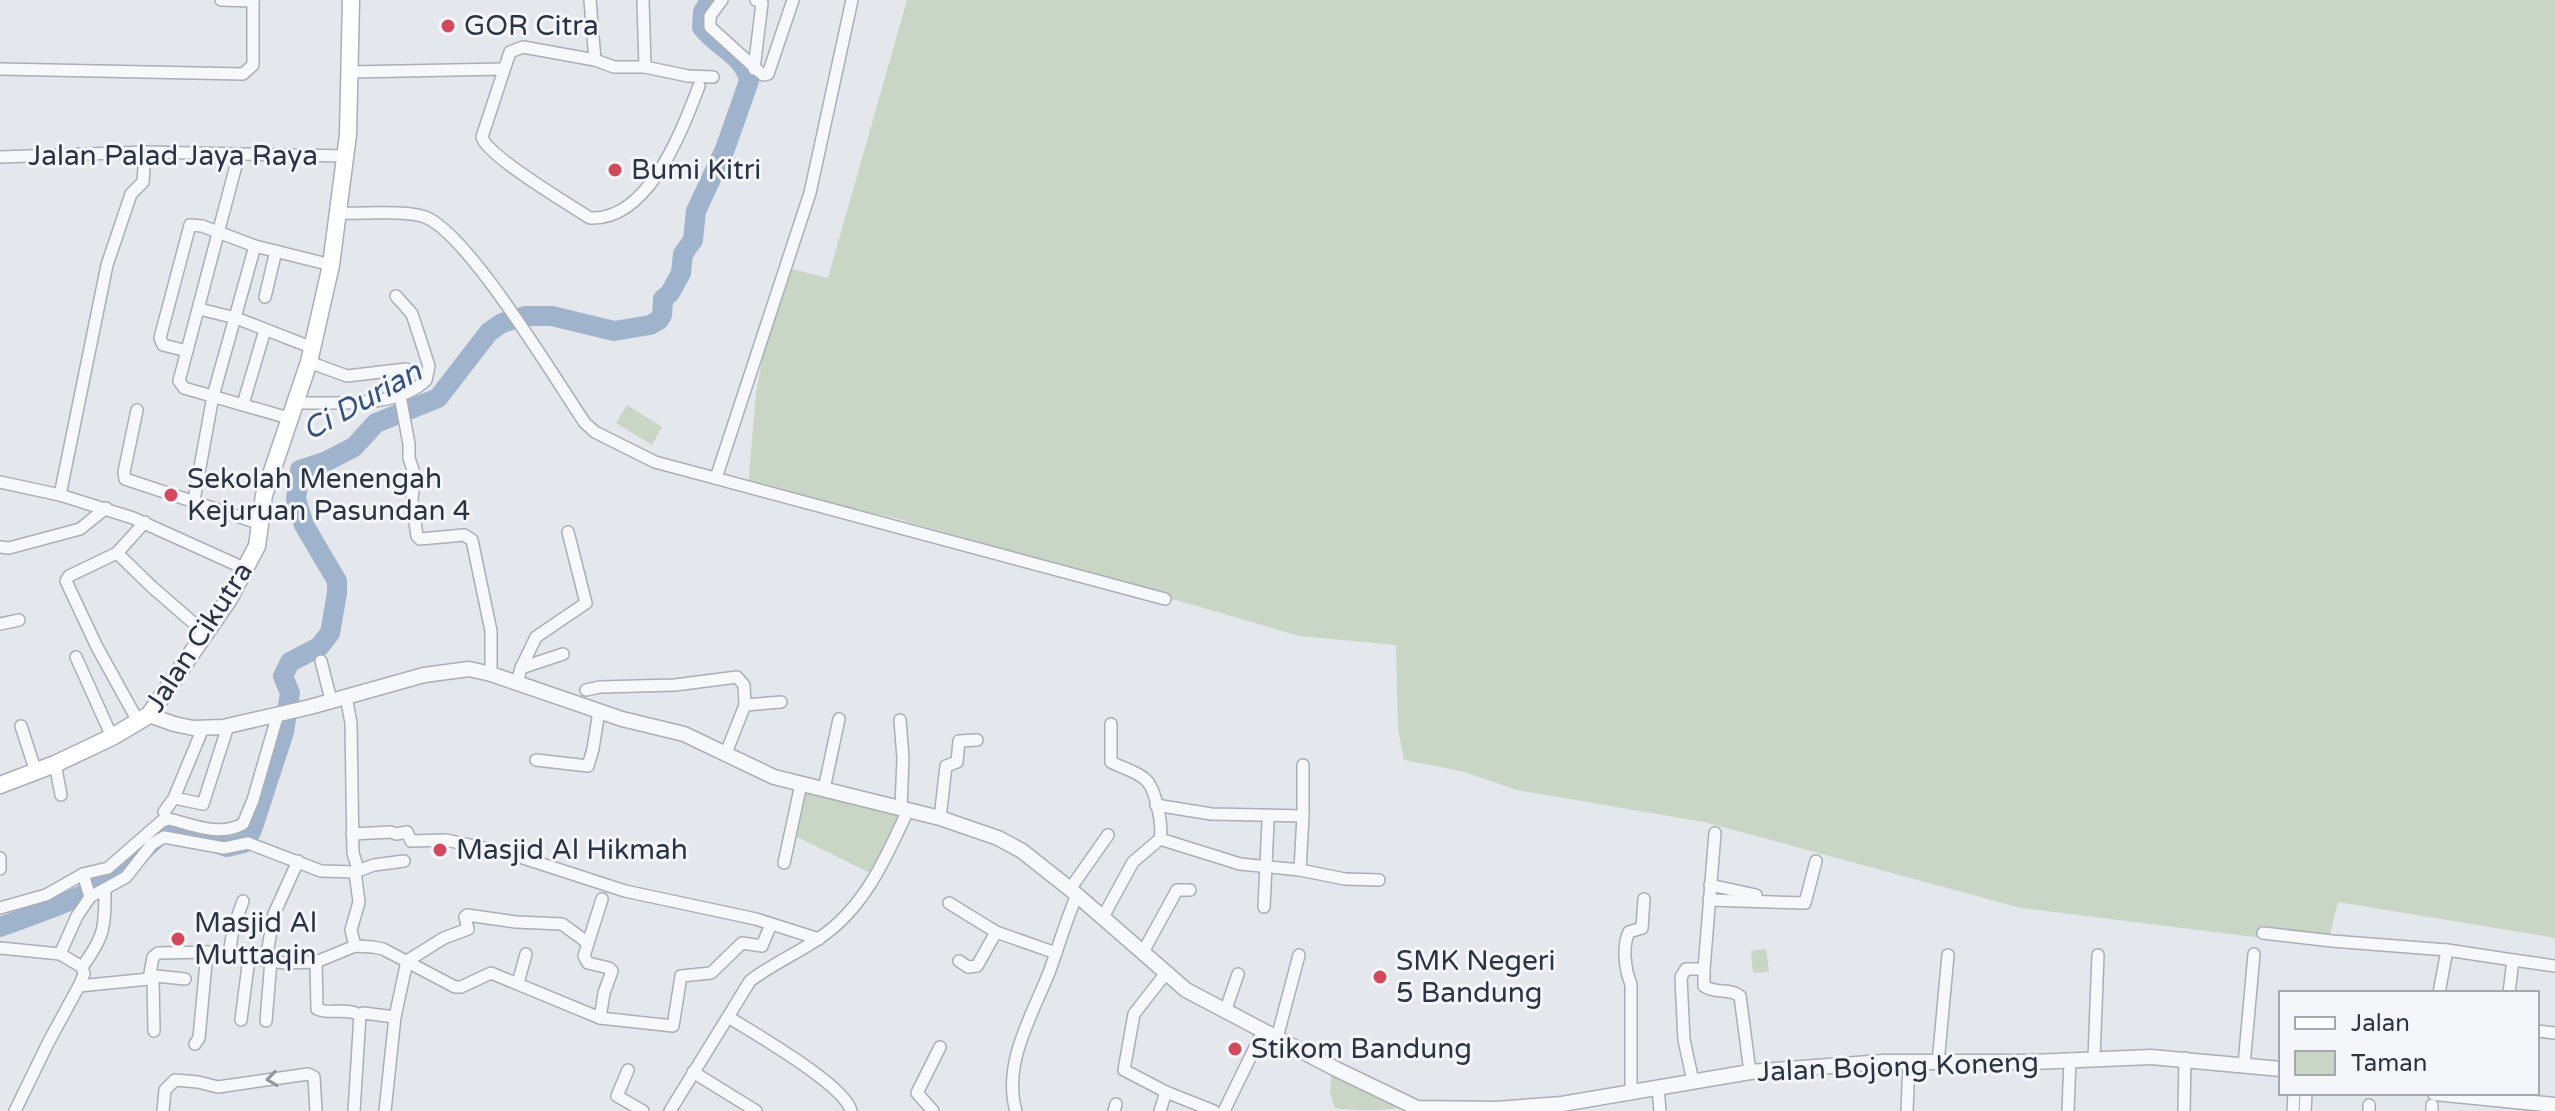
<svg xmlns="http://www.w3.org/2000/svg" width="2555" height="1111" viewBox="0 0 2555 1111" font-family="'Varela Round',sans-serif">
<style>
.green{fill:#c9d6c5}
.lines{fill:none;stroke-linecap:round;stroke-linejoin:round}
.river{stroke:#9fb4cc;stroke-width:20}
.minor-casing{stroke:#a9aeb7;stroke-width:14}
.tertiary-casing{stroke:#a9aeb7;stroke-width:17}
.secondary-casing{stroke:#a9aeb7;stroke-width:19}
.minor{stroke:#f7f8fa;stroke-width:11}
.tertiary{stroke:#f7f8fa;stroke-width:14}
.secondary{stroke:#fff;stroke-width:16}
.oneway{stroke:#9196a0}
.poi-dot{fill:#d1495b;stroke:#f4f6f9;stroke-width:3}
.labels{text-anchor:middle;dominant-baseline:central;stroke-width:6;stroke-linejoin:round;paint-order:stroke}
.poi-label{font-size:28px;fill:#2b3445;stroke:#f4f6f9;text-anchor:start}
.street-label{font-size:28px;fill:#2b3445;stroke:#f4f6f9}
.water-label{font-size:30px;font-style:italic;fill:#34527a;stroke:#f4f6f9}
</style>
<rect width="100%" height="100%" fill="#e4e7ec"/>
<g class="green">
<path d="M907 0H2555V938L2338 902 2327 946 2021 908 1704 822 1517 790 1461 771 1404 760 1398 728 1396 645 1299 636 895 518 748 487 756 393 780 266 828 278Z"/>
<path d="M627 405 662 427 652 445 616 423Z"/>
<path d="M802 787 913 812 870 873 793 835Z"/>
<path d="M1766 949 1769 972 1753 973 1751 951Z"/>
<path d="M1332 1070 1404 1107C1385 1111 1355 1111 1335 1108L1330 1092Z"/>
</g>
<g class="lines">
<path class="river" d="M0 927C35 914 79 900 110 880 133 866 147 841 172 827L227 847 244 843 252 830 284 732 290 693 283 676 290 662 319 647 330 633 337 593V581L304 525 296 499 300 470 327 461 354 447 376 423 438 398 489 332 502 323 525 316H552L614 331 650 325 659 320 662 315 663 299 670 293 681 273 683 254 693 240 696 211 725 149 749 81C745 55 716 47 702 27L703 12 710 0"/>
<defs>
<g id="minor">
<path d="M221 0 253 1"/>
<path d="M590 0 595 60"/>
<path d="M643 0 645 67"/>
<path d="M722 0 710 16V27L763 75 768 74 793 0"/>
<path d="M0 69 243 74 253 65V0"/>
<path d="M754 69 762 3 756 0"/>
<path d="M351 72 504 69"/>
<path d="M699 86C682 130 649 221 590 218 570 205 487 156 482 137L510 52 523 47 595 60 614 67H645L688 76 713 77"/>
<path d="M239 154 179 381 184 388 292 419"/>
<path d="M0 157 145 152 346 156"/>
<path d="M339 213C361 214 406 210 425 217 468 233 555 379 585 423L595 432 655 462 1165 599"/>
<path d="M265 297 276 251"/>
<path d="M199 309 236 318 313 348"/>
<path d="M187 351 163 345 160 338 190 225 202 226 255 246 331 265"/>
<path d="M309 362 347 376 406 369"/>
<path d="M400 396 409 444V458L414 473 412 500 417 536 420 539 464 535 472 540 491 631V674"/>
<path d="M296 403C335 402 397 409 426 380L429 366 412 314 396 296"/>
<path d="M243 404 265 330"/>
<path d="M137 410 124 472 125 479 261 524"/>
<path d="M716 478 810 193 852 0"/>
<path d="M0 482 60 495 133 518 246 569"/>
<path d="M60 495 107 265 131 194 143 182 145 152"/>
<path d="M194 500 213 396 255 246"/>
<path d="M0 547 9 548 80 529 106 508"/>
<path d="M117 553 152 587 205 633"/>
<path d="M0 624 19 620"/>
<path d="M76 657 112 737"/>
<path d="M321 661 331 700"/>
<path d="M521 668 563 654"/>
<path d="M517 683 521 668 536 637 586 603 568 532"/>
<path d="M586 690 600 687 675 685 737 677 744 685 745 705"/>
<path d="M346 696 351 723 353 853 358 869"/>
<path d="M900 720 903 758 901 808"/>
<path d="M139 723 97 647 66 581 69 576 117 553 145 522"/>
<path d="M1111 724V762C1122 768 1139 772 1147 781 1156 791 1163 826 1160 839L1240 864 1300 870"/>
<path d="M21 726 36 772"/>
<path d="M726 753 745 705 781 702"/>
<path d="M536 760 588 766 593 749 599 711"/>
<path d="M55 764 61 795"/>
<path d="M824 789 839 719"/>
<path d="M174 798 203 804 228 726"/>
<path d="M1156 805 1211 814 1303 816V765"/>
<path d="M164 812 174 798 203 728"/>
<path d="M1303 816 1300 870 1345 879 1379 880"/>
<path d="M940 818 946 766 957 762 959 741 977 740"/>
<path d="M352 834 391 832 396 834 407 832 411 841 446 840 511 854 625 891 756 919 819 939"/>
<path d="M0 858V869"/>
<path d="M784 863 801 784"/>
<path d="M1710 885 1756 895"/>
<path d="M1070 889 1108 835"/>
<path d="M90 897 126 877 152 844 164 837 224 848 248 843 321 871 355 872 374 865 404 861"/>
<path d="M1709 900 1805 903 1816 861"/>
<path d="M949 903 996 932 1056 953"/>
<path d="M1264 907 1268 822"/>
<path d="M0 908 46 895 83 874 108 868 162 821 169 819C194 825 219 837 243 824L253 800 278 714"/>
<path d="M1103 917 1133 862 1160 839"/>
<path d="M2263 933 2332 941 2447 950 2513 960 2509 993"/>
<path d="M355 946 351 930 359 902 355 872"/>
<path d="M0 948 60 954 82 967"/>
<path d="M1143 952 1177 890H1190"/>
<path d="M60 954 77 916 90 897 83 874"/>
<path d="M229 955 233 929 243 901"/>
<path d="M266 959 274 914 298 861"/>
<path d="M2513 960 2555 966"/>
<path d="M959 961 968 967 977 966 996 932"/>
<path d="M316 962 317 1009C330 1015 346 1007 360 1015"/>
<path d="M82 967C105 936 105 927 105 889"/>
<path d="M1704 969V986C1715 994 1730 988 1740 996L1750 1072"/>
<path d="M1166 973 1134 1014 1124 1070 1166 1092 1214 1111"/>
<path d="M151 978 156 976 185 979"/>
<path d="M153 978 154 1031"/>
<path d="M518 983 526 954"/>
<path d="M79 986 149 979 153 957 158 953 207 952 285 963 316 962 355 946 373 947 383 949 455 987H461L491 973 600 1018 673 1026 681 976 711 973 742 943 762 946 771 924"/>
<path d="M2439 993 2447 950"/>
<path d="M1225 1012 1238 974"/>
<path d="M600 1018 604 993 612 971 609 968 588 963 584 956 602 899"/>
<path d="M730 1018C755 1034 845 1085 851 1111"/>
<path d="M241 1020 249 958"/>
<path d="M266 1021 271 960"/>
<path d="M2537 1031 2555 1033"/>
<path d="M1277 1038 1299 955"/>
<path d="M195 1044 199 1038 207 952"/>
<path d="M2094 1058 2098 955"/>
<path d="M1938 1063 1948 955"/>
<path d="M2244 1065 2254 954"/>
<path d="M628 1070 617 1096 643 1111"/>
<path d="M693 1072 756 1111"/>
<path d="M1693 1081 1684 1040 1681 977 1686 969H1704L1715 833"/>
<path d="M1658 1088 1660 1111"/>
<path d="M1631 1094V984C1625 970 1622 946 1629 932L1642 928 1644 899"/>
<path d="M15 1111 48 1043 79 986 84 974 82 967"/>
<path d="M163 1111 165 1090 175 1080 198 1082 218 1087 308 1074 314 1077 316 1111"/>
<path d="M354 1111 360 1015 363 1013 395 1017"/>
<path d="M385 1111 395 1017 407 961 444 938 468 929 465 917 467 915 516 922 562 924 588 943"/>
<path d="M670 1111 750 981C772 964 796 954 818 939 864 909 886 858 908 810"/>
<path d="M933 1111 917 1093 940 1047"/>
<path d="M1016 1111C1002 1063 1033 1014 1050 970 1059 945 1066 920 1077 895"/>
<path d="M1114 1111 1116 1104"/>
<path d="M1160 1111 1166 1092"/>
<path d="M1224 1111 1263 1031"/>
<path d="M1907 1111 1909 1062"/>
<path d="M2068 1111 2070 1059"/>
<path d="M2184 1111 2185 1058"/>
<path d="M2293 1111 2294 1093"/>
<path d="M2305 1111 2306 1093"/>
<path d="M2369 1111V1105"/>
<path d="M2432 1111V1105"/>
</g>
<g id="tertiary">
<path d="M149 715 174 724 193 728 223 727 310 707 424 675 469 669 491 674 622 719 684 734 774 777 940 818 998 838 1022 851 1070 889 1186 990 1336 1069 1417 1108 1496 1109 1562 1104 1750 1072 1883 1062H2030L2151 1057 2281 1069"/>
<path d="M2435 1093 2555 1105"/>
</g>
<path id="secondary" d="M0 785 55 764 112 737 149 715 229 599 257 546 264 495 309 362 331 265 348 135 351 0"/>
</defs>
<use href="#minor" class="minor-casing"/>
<use href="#tertiary" class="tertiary-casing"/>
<use href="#secondary" class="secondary-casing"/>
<use href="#minor" class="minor"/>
<use href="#tertiary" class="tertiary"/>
<use href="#secondary" class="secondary"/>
</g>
<defs><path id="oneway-chevron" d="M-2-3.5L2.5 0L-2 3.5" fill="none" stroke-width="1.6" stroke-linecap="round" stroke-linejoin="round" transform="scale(2)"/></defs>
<use class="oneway" href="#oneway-chevron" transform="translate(272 1079) rotate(172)"/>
<g class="poi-dot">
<circle cx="448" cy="26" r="8"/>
<circle cx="615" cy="170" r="8"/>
<circle cx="171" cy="495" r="8"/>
<circle cx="440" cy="850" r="8"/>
<circle cx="178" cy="939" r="8"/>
<circle cx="1380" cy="977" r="8"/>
<circle cx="1235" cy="1049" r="8"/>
</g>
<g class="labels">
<g class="poi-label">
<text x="464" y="26">GOR Citra</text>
<text x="631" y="170">Bumi Kitri</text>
<text x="187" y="479">Sekolah Menengah<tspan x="187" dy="32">Kejuruan Pasundan 4</tspan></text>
<text x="456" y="850">Masjid Al Hikmah</text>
<text x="194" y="923">Masjid Al<tspan x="194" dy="32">Muttaqin</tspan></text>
<text x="1396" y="961">SMK Negeri<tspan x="1396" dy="32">5 Bandung</tspan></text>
<text x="1251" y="1049">Stikom Bandung</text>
</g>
<g class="street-label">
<text x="173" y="156">Jalan Palad Jaya Raya</text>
<text transform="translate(199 637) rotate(-57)">Jalan Cikutra</text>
<text transform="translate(1898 1067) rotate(-2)">Jalan Bojong Koneng</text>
</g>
<g class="water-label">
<text transform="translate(362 401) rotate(-29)">Ci Durian</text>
</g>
</g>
<rect x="2279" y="991" width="260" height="104" fill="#f4f6f9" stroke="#a4a8b1" stroke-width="2"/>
<rect x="2295" y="1017" width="40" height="12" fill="#ffffff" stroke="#a4a8b1" stroke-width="2"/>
<text x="2351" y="1031" font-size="24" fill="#2b3445">Jalan</text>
<rect x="2295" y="1051" width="40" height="24" fill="#c9d6c5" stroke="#a4a8b1" stroke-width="2"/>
<text x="2351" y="1071" font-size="24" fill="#2b3445">Taman</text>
</svg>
